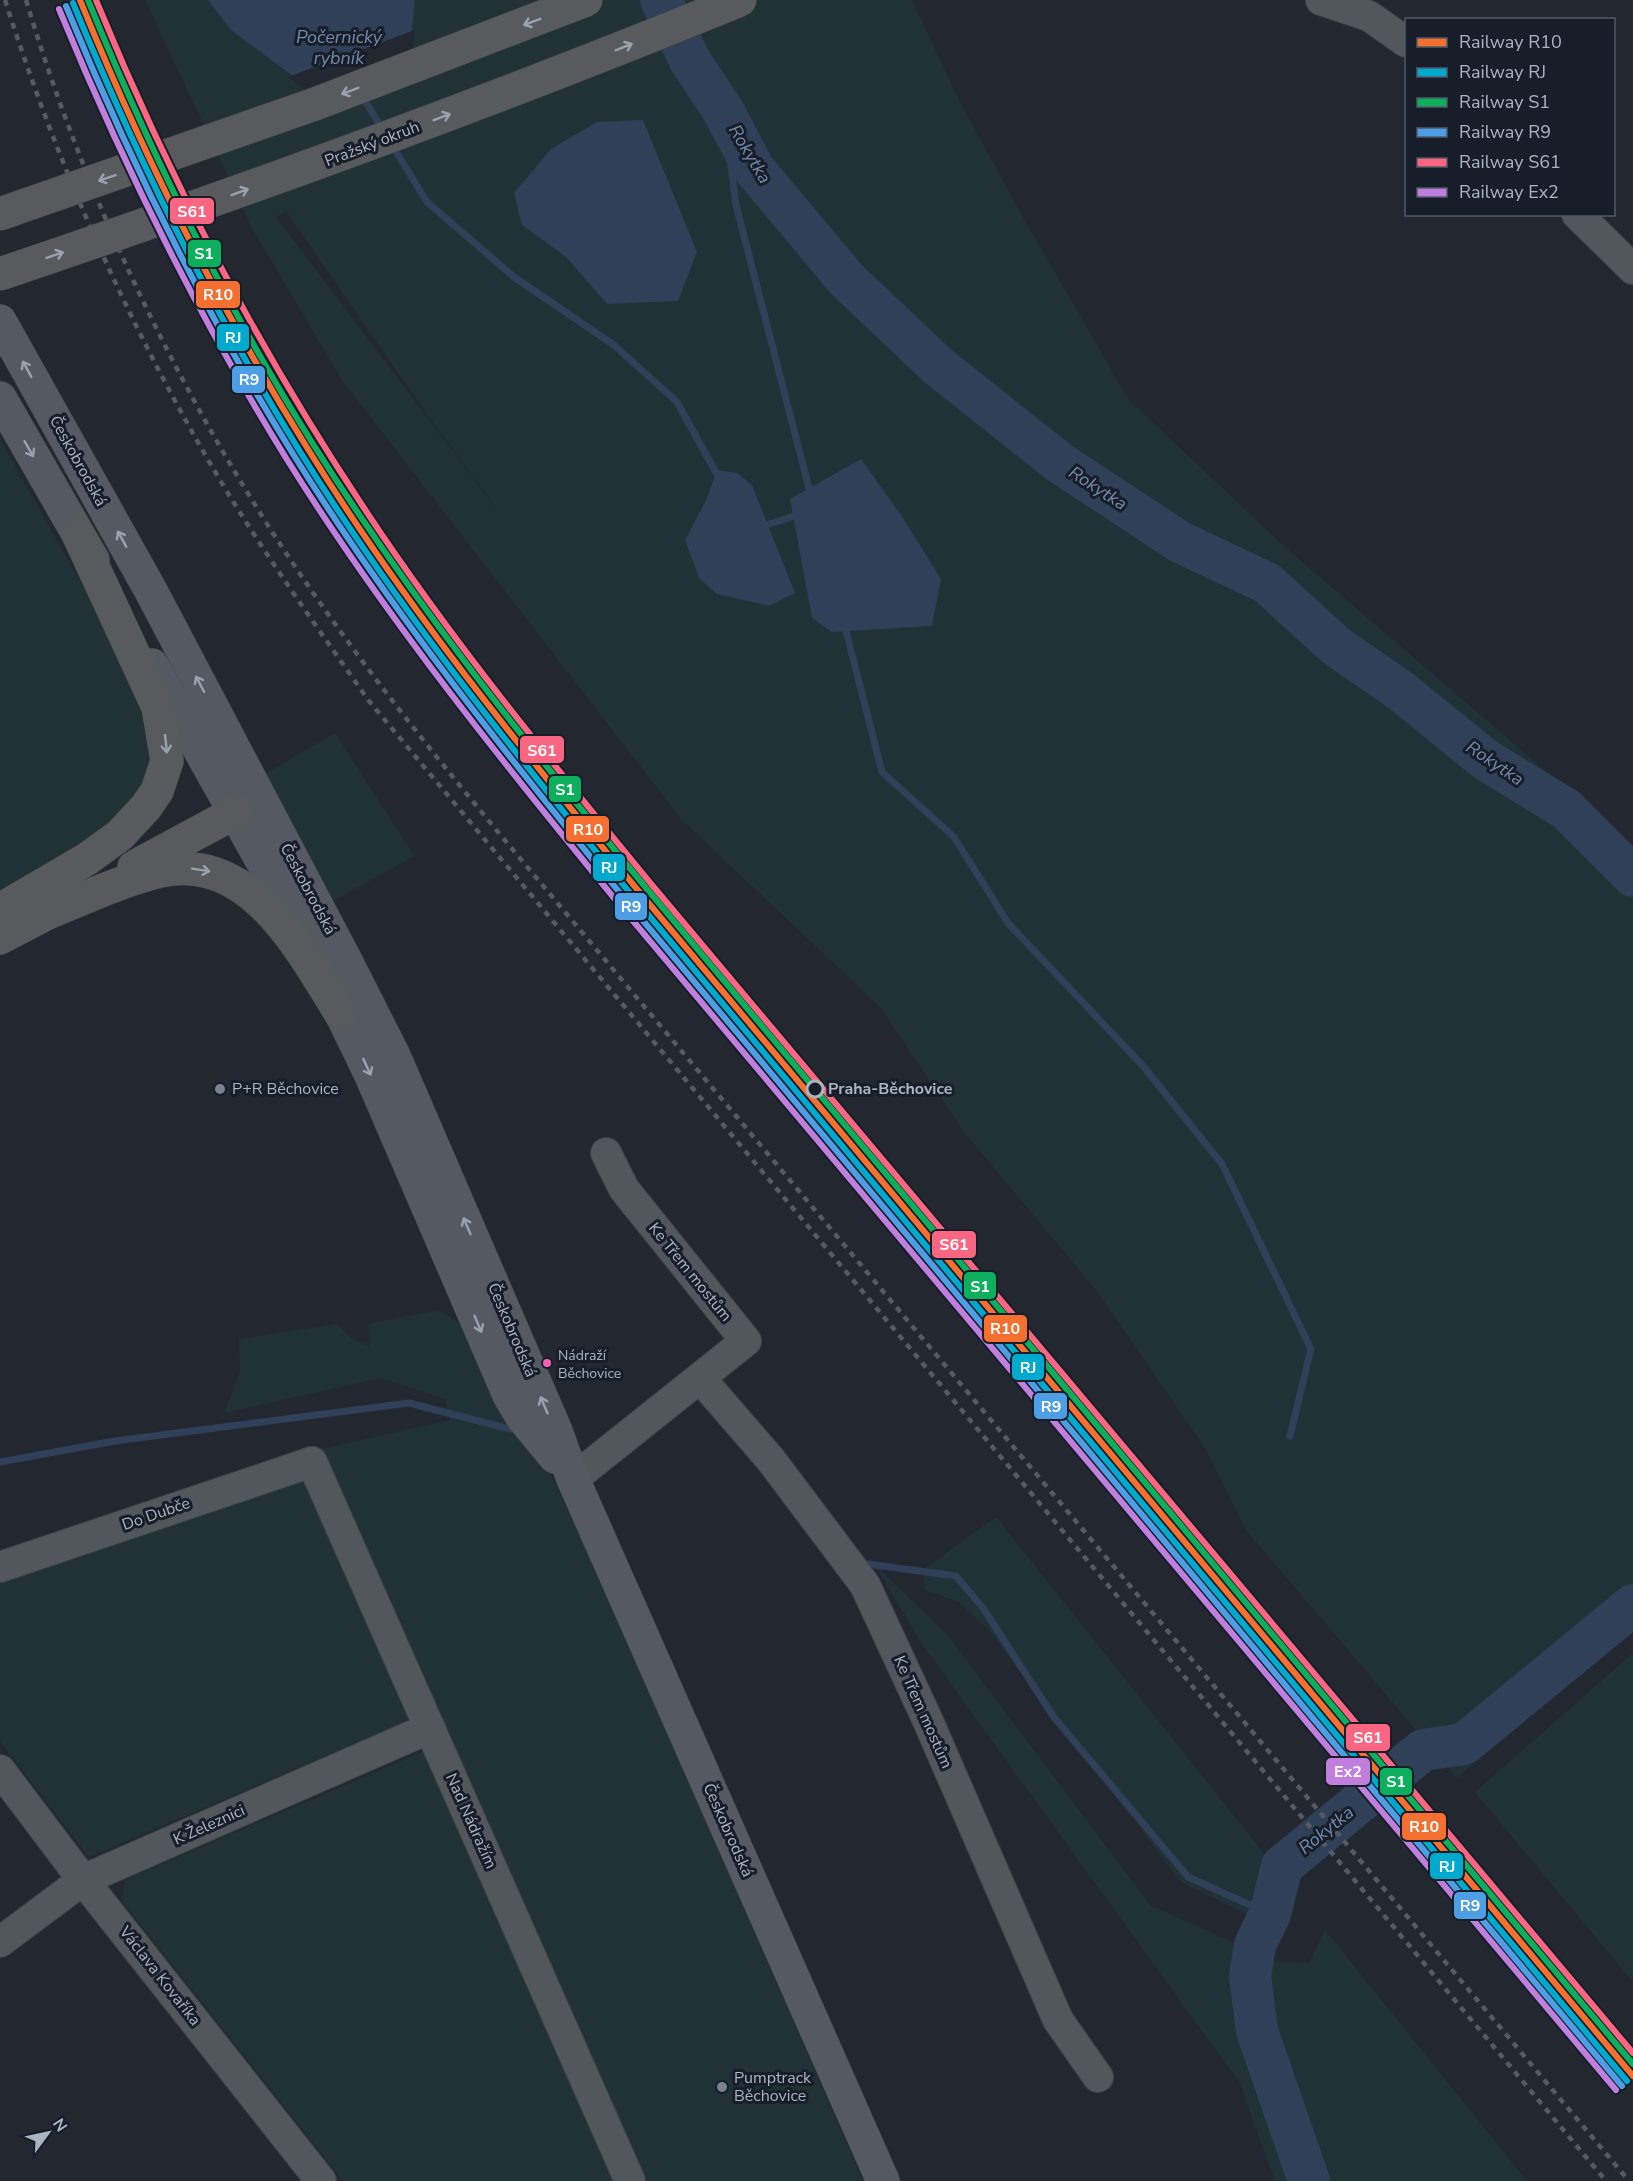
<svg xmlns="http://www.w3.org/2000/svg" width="1633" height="2181" viewBox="0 0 1633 2181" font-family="'Nunito Sans',sans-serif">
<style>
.green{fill:#203235;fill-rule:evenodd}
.water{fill:#304058}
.pier{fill:#232830}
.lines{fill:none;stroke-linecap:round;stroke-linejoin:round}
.stream{stroke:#304058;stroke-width:7}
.river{stroke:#304058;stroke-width:42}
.minor-casing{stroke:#3f4349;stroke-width:32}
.major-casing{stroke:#40454d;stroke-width:34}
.highway-casing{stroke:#3f444c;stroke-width:34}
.minor{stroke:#52575e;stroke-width:30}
.major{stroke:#555961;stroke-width:33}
.highway{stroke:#585a5e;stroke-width:33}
.rail{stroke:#565a62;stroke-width:4.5;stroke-dasharray:6 6;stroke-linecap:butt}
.highway-bridge-casing{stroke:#3f444c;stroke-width:34;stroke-linecap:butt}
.highway-bridge{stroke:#585a5e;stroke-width:33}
.rail-1-casing{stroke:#171e2a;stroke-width:10}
.rail-2-casing{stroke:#171e2a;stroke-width:10}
.rail-3-casing{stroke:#171e2a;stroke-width:10}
.rail-4-casing{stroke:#171e2a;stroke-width:10}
.rail-5-casing{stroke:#171e2a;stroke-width:10}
.rail-6-casing{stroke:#171e2a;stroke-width:10}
.rail-1{stroke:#f46f30;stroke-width:6}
.rail-2{stroke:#00a9ce;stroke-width:6}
.rail-3{stroke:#0daf5c;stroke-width:6}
.rail-4{stroke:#4d9ee5;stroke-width:6}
.rail-5{stroke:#fa6682;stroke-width:6}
.rail-6{stroke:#c07fdc;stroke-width:6}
.oneway{stroke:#9aa2af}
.poi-dot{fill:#7b8390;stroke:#171e2a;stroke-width:2}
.stop-dot{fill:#171e2a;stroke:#abb4c3;stroke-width:3}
.bus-dot{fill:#f860b3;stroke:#171e2a;stroke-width:2}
.labels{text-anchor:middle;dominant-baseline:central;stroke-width:6;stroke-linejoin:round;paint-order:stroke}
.bus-label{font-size:14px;fill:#abb4c3;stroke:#171e2a;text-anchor:start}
.street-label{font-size:16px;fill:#abb4c3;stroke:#171e2a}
.poi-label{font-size:16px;fill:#abb4c3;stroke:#171e2a;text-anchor:start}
.stop-label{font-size:16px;font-weight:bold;fill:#abb4c3;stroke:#171e2a;text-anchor:start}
.water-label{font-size:18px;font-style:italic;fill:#738aac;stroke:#171e2a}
.line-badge{stroke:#171e2a;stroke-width:2}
.badge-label{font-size:16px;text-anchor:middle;font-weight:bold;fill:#fff}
</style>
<rect width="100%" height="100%" fill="#232830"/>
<g class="green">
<path d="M145 0H208L231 30 415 3V0H912L961 104 1019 210 1128 399 1286 548 1547 772 1633 855V1625L1457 1778 1246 1530 1205 1448 1115 1317 1092 1285 964 1132 881 1008 682 820 342 380 252 228ZM286 211 428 416 517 536 276 217ZM522 225 678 300 607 304 566 257ZM717 470 752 485 794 593 769 606 717 594 699 578 685 540 707 498Z"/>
<path d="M0 440 125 660 142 699 153 765 146 784 123 815 0 898Z"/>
<path d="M335 733 414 856 333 901 265 774Z"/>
<path d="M439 1310 463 1326 543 1458 595 1567 863 2181H637L318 1450 450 1420 445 1399 381 1378 224 1413 240 1372 239 1339 337 1324 351 1338 370 1347 368 1324Z"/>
<path d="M305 1477 410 1720 89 1857 0 1741V1581Z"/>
<path d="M996 1517 1293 1890 1277 1928 1182 1883 988 1629 959 1602 925 1590 923 1570Z"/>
<path d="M875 1565 945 1632 1150 1905 1263 1956 1282 1962 1309 1963 1325 1930 1527 2181H1275L1239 2082 922 1644Z"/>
<path d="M1633 1653V1982L1475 1792Z"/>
<path d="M424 1751 615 2181H343L122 1901 125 1880Z"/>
</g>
<g class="water">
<path d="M208 0H415L410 48 313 91 231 30Z"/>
<path d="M643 120 697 252 678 301 607 304 566 257 522 225 514 193 551 149 597 122Z"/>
<path d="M861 459 903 518 941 579 932 626 832 632 812 618 790 499Z"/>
<path d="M717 470 737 473 752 485 795 593 769 606 717 594 699 578 685 540 707 498Z"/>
</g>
<path class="pier" d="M415 30 413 49 311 94 288 77Z"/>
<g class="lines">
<g class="stream">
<path d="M362 96 383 130"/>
<path d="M724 112 736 205 811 496"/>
<path d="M392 145 427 202 514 277 614 345 677 402 719 478"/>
<path d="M760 527 801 514"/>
<path d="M844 623 882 772 954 837 1008 923 1143 1066 1222 1164 1311 1349 1290 1436"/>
<path d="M0 1462 115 1441 409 1403 510 1429"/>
<path d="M868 1564 956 1576 983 1608 1053 1716 1188 1877 1270 1914"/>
</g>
<g class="river">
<path d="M661 0 689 59 724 112 754 169 847 280 938 366 1060 463 1180 542 1267 583 1336 646 1401 691 1486 760 1566 809 1633 876"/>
<path d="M1309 2181 1257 2031 1250 1976 1255 1945 1270 1914 1282 1866 1423 1750 1464 1744 1633 1605"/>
</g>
<defs>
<g id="minor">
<path d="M1321 0 1369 16 1406 42"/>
<path d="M1577 214 1633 269"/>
<path d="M700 1378 771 1460 865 1585 928 1721 1058 2020 1098 2077"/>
<path d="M573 1479 746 1341 624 1189 606 1153"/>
<path d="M0 1567 312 1462 630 2181"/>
<path d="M0 1770 83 1880 321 2181"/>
<path d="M0 1942 83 1880 430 1728"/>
</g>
<g id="major">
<path d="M0 321 151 591 347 963 394 1056 556 1431 573 1479 883 2181"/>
<path d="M0 398 93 560"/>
<path d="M152 665 299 927 370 1073 509 1395 522 1417 555 1457"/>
</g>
<g id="highway">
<path d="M134 867 236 812"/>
<path d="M0 910 87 859 120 835 146 807 157 791 167 761 158 707 79 536"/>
<path d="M45 914C83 899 122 880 161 871 251 851 302 952 341 1014"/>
<path d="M0 938 65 904"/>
</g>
</defs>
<use href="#minor" class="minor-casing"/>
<use href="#major" class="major-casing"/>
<use href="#highway" class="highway-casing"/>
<use href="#minor" class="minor"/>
<use href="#major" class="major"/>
<use href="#highway" class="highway"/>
<g class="rail">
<path d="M5 0C60 173 135 340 229 495 273 566 321 633 369 701L1606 2181"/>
<path d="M26 0C84 193 173 382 284 550 352 653 429 749 508 844L1629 2181"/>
</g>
<defs>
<g id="highway-bridge">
<path d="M0 214 315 104 586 0"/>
<path d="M0 274C249 190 496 100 740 0"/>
</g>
</defs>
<use href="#highway-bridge" class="highway-bridge-casing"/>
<use href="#highway-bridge" class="highway-bridge"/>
<defs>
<path id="rail-1" d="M80 0C143 155 217 304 306 446 404 605 522 750 641 894L1633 2076"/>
<path id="rail-2" d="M73 3C137 158 210 307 299 450 398 609 516 755 635 899L1627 2081"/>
<path id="rail-3" d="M88 0C151 154 224 303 313 444 412 601 528 746 647 889L1633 2064"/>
<path id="rail-4" d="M66 6C130 162 204 311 293 454 392 613 510 759 629 904L1622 2086"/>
<path id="rail-5" d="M96 0C169 178 257 347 364 508 451 640 552 763 652 885L1633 2053"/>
<path id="rail-6" d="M59 9C123 165 197 314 286 458 385 617 504 764 623 909L1616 2090"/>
</defs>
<use href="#rail-1" class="rail-1-casing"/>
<use href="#rail-2" class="rail-2-casing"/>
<use href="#rail-3" class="rail-3-casing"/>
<use href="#rail-4" class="rail-4-casing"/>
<use href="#rail-5" class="rail-5-casing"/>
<use href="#rail-6" class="rail-6-casing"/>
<use href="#rail-1" class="rail-1"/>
<use href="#rail-2" class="rail-2"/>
<use href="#rail-3" class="rail-3"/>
<use href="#rail-4" class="rail-4"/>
<use href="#rail-5" class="rail-5"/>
<use href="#rail-6" class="rail-6"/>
</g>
<defs><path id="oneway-shaft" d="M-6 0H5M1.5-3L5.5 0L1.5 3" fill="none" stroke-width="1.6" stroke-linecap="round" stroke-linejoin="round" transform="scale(1.5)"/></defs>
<g class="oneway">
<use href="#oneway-shaft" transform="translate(532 22) rotate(159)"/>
<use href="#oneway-shaft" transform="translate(624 47) rotate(-22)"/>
<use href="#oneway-shaft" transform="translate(350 91) rotate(159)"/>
<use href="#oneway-shaft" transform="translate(442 117) rotate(-21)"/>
<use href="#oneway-shaft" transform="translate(107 178) rotate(161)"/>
<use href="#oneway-shaft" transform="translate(240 192) rotate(-20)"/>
<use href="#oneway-shaft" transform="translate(55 255) rotate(-19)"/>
<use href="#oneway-shaft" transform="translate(27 369) rotate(-119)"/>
<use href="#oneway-shaft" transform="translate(29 449) rotate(60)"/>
<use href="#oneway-shaft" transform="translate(122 539) rotate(-119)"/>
<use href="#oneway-shaft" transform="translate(200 684) rotate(-118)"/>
<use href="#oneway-shaft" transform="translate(166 744) rotate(84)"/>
<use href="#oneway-shaft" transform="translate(201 870) rotate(9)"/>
<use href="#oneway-shaft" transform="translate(367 1067) rotate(65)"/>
<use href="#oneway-shaft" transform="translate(467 1226) rotate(-113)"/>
<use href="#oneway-shaft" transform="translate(478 1324) rotate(67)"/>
<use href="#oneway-shaft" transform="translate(544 1405) rotate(-113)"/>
</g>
<g class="poi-dot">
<circle cx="220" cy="1089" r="6"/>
<circle cx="722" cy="2087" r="6"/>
</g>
<circle class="stop-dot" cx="815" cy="1089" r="8"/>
<circle class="bus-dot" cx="547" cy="1363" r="5"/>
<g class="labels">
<g class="bus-label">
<text x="558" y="1355">Nádraží<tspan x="558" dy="18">Běchovice</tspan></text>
</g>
<g class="street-label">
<text transform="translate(372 144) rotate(-21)">Pražský okruh</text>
<text transform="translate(78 461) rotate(61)">Českobrodská</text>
<text transform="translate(308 889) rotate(62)">Českobrodská</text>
<text transform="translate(690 1272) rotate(51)">Ke Třem mostům</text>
<text transform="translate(512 1330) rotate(67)">Českobrodská</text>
<text transform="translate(156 1514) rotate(-19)">Do Dubče</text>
<text transform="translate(923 1712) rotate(66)">Ke Třem mostům</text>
<text transform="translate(471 1821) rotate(66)">Nad Nádražím</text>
<text transform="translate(209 1825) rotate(-24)">K Železnici</text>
<text transform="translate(728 1830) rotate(66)">Českobrodská</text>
<text transform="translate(160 1976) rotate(52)">Václava Kovaříka</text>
</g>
<g class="poi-label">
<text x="232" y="1089">P+R Běchovice</text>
<text x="734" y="2078">Pumptrack<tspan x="734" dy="18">Běchovice</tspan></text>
</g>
<g class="stop-label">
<text x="828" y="1089">Praha-Běchovice</text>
</g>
<g class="water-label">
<text x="339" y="37">Počernický<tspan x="339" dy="21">rybník</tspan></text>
<text transform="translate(750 154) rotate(59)">Rokytka</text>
<text transform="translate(1098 488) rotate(33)">Rokytka</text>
<text transform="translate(1495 763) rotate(34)">Rokytka</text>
<text transform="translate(1326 1830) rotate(-39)">Rokytka</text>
</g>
</g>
<g class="line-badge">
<rect x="169" y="197" width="46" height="28" rx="6" fill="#fa6682"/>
<rect x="187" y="239" width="35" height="29" rx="6" fill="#0daf5c"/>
<rect x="195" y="280" width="46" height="29" rx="6" fill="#f46f30"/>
<rect x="216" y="323" width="34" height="29" rx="6" fill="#00a9ce"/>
<rect x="231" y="365" width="35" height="29" rx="6" fill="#4d9ee5"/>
<rect x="519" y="735" width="46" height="29" rx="6" fill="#fa6682"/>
<rect x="548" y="775" width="34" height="28" rx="6" fill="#0daf5c"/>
<rect x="565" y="815" width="45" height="28" rx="6" fill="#f46f30"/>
<rect x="592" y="853" width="34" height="29" rx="6" fill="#00a9ce"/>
<rect x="614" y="892" width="34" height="29" rx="6" fill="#4d9ee5"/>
<rect x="931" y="1230" width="46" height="29" rx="6" fill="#fa6682"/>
<rect x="963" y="1271" width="34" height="29" rx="6" fill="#0daf5c"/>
<rect x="983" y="1314" width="45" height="29" rx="6" fill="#f46f30"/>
<rect x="1011" y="1353" width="34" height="28" rx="6" fill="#00a9ce"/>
<rect x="1033" y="1392" width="35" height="28" rx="6" fill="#4d9ee5"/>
<rect x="1345" y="1723" width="46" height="29" rx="6" fill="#fa6682"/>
<rect x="1325" y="1757" width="46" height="29" rx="6" fill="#c07fdc"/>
<rect x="1379" y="1767" width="34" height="29" rx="6" fill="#0daf5c"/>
<rect x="1401" y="1812" width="46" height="29" rx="6" fill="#f46f30"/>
<rect x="1429" y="1852" width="35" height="28" rx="6" fill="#00a9ce"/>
<rect x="1453" y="1891" width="34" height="29" rx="6" fill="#4d9ee5"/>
</g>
<g class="badge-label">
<text x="192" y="217">S61</text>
<text x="204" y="259">S1</text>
<text x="218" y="300">R10</text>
<text x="233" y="343">RJ</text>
<text x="249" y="385">R9</text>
<text x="542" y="756">S61</text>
<text x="565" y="795">S1</text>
<text x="588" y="835">R10</text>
<text x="609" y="873">RJ</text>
<text x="631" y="912">R9</text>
<text x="954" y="1250">S61</text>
<text x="980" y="1292">S1</text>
<text x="1005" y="1334">R10</text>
<text x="1028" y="1373">RJ</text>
<text x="1051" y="1412">R9</text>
<text x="1368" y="1743">S61</text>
<text x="1348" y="1777">Ex2</text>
<text x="1396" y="1787">S1</text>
<text x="1424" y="1832">R10</text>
<text x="1447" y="1872">RJ</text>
<text x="1470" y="1911">R9</text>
</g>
<rect x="1405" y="18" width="210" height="198" fill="#171e2a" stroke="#525a67" stroke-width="1.5"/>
<rect x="1417" y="38" width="30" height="9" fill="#f46f30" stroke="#525a67" stroke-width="1.5"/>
<text x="1459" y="48" font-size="18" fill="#abb4c3">Railway R10</text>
<rect x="1417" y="68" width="30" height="9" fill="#00a9ce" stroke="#525a67" stroke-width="1.5"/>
<text x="1459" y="78" font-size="18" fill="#abb4c3">Railway RJ</text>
<rect x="1417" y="98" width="30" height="9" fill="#0daf5c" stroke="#525a67" stroke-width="1.5"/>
<text x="1459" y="108" font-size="18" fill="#abb4c3">Railway S1</text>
<rect x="1417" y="128" width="30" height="9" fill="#4d9ee5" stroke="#525a67" stroke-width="1.5"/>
<text x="1459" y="138" font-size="18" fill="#abb4c3">Railway R9</text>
<rect x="1417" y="158" width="30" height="9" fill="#fa6682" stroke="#525a67" stroke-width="1.5"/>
<text x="1459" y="168" font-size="18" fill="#abb4c3">Railway S61</text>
<rect x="1417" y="188" width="30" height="9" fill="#c07fdc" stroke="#525a67" stroke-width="1.5"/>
<text x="1459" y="198" font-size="18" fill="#abb4c3">Railway Ex2</text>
<g transform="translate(48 2133) rotate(57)" stroke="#171e2a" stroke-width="4.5" paint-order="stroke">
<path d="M0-4.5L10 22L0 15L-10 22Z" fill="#abb4c3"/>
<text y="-9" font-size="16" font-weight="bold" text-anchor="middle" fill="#abb4c3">N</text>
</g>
</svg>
